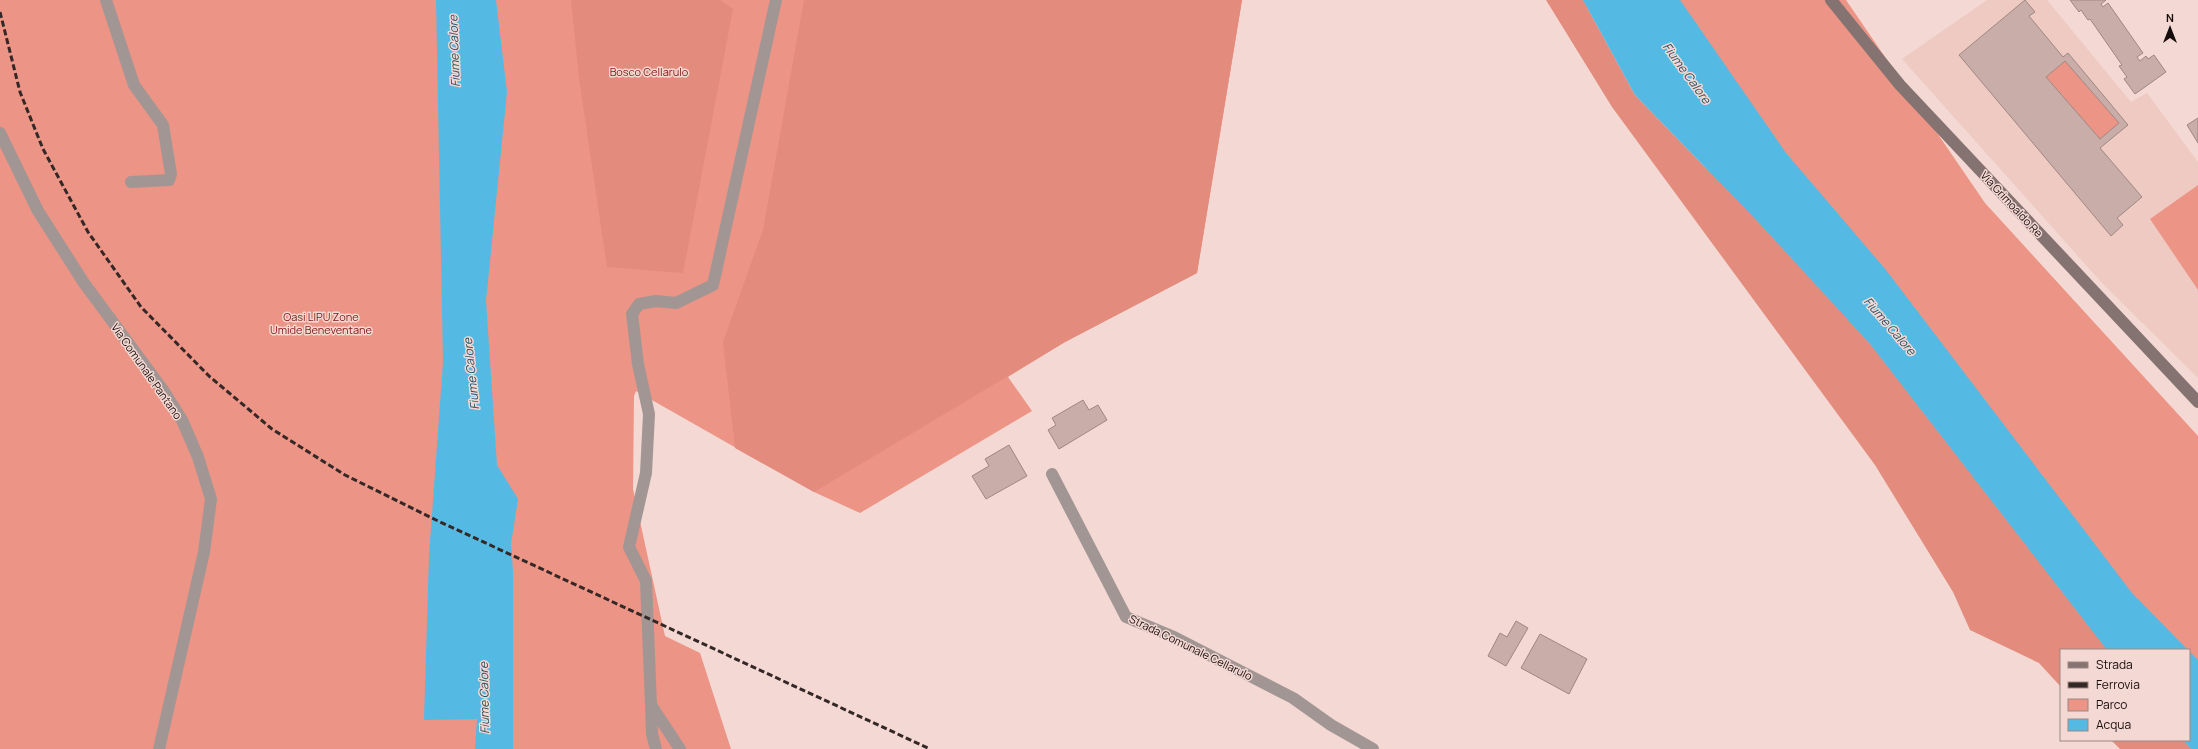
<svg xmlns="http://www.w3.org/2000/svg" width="2198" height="749" viewBox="0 0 2198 749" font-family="Manrope,sans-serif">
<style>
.built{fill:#eecac3}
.green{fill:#ec9485}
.forest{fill:#e38b7d}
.water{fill:#55bae3}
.building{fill:#c9ada9;stroke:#a08681;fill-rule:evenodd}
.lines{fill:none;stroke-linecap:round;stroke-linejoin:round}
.street{stroke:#a29694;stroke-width:12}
.secondary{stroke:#847370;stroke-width:12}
.rail{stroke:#342827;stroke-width:3;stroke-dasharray:6 3;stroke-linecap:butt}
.labels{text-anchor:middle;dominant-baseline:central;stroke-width:3;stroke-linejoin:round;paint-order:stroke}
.park-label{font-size:11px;fill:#7f170e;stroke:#f4d8d3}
.street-label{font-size:11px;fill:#170d0c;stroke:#f4d8d3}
.water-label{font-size:12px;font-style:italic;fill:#275264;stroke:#f4d8d3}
</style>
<rect width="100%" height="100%" fill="#f4d8d3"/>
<path class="built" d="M1987 0H2047L2131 102 2147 93 2198 162V185L2150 219 2198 290V378L2102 283 1902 59Z"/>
<g class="green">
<path d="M0 0H1242L1197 273 1065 342 1008 377 1032 411 860 513 814 492 636 391 634 396 633 489 665 636 700 653 731 749H0Z"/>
<path d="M1582 0H1846L1985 203 2198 436V749H2129L2123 740H2189V650H2061Z"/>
<path d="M2065 61 2119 123 2100 139 2046 77Z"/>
<path d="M2198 185V290L2150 219Z"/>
</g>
<g class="forest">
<path d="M571 0H720L733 9 683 273 607 267 579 78Z"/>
<path d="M804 0H1242L1197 273 1065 342 814 492 735 448 723 342 763 230Z"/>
<path d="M1546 0H1583L1635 95 1760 224 1870 344 2107 650H2061V687L2039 663 1970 630 1953 592 1875 465 1612 107Z"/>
<path d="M2111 740H2183L2191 749H2120Z"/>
</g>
<g class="water">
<path d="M436 0H496L507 92 486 301 497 465 518 499 511 544 513 571V749H475L477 719 424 720 429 556 443 362Z"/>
<path d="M1583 0H1680L1786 153 1886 270 2132 593 2188 650H2107L1870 344 1760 224 1635 95Z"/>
<path d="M2189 651 2198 660V749H2191L2183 740H2189Z"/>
</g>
<g class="building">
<path d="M2025 0 2035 12 2029 16 2063 57 2068 53 2128 125 2100 148 2142 197 2117 218 2123 225 2111 236 1959 55ZM2065 61 2119 123 2100 139 2046 77Z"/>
<path d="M2070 0H2106L2101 4 2103 7 2108 3 2143 53 2137 57 2140 61 2146 56 2148 59 2154 55 2166 72 2135 94 2124 79 2127 77 2119 66 2122 65 2090 19 2088 20 2081 10 2079 12Z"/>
<path d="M2198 118V143L2187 125Z"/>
<path d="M1083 400 1089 410 1098 405 1107 420 1059 449 1048 430 1056 425 1052 418Z"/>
<path d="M1009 445 1027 476 986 499 972 476 989 466 985 459Z"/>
<path d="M1516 621 1528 628 1506 666 1488 656 1500 633 1507 637Z"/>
<path d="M1540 634 1587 659 1569 694 1521 668Z"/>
</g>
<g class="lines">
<g class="street">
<path d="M106 0 134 85 163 125 171 174 169 180 131 182"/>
<path d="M0 133 38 211 84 283 163 390 182 420 198 457 211 499 204 552 159 749"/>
<path d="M1052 474 1126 617 1174 637 1293 698 1331 725 1373 749"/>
<path d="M651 705 652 734 656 749"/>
<path d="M680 749 651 705 646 581 629 547 646 473 649 414 638 364 632 314 639 304 656 301 676 303 713 285 776 0"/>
</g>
<path class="secondary" d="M1831 0 1900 85 2198 402"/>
<path class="rail" d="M0 12 20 92 43 149 88 232 141 307 209 376 272 429 345 475 436 520 930 749"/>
</g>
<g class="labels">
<g class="park-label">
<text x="649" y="71">Bosco Cellarulo</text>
<text x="321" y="316">Oasi LIPU Zone<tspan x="321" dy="13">Umide Beneventane</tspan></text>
</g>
<g class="street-label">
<text transform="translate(2012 204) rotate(47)">Via Grimoaldo Re</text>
<text transform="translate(147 371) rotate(55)">Via Comunale Pantano</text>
<text transform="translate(1191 647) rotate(26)">Strada Comunale Cellarulo</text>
</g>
<g class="water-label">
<text transform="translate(454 51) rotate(-92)">Fiume Calore</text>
<text transform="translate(1687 73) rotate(54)">Fiume Calore</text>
<text transform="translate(1890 326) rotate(49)">Fiume Calore</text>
<text transform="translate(471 374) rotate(-96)">Fiume Calore</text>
<text transform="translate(484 698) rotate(-91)">Fiume Calore</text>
</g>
</g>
<rect x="2060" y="649" width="130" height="92" fill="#f4d8d3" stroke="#9c8783"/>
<rect x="2068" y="662" width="20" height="6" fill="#847370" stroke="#9c8783"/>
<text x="2096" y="669" font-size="12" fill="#170d0c">Strada</text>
<rect x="2068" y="682" width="20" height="6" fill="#342827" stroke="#9c8783"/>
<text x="2096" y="689" font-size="12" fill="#170d0c">Ferrovia</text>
<rect x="2068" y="699" width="20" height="12" fill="#ec9485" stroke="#9c8783"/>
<text x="2096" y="709" font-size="12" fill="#170d0c">Parco</text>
<rect x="2068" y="719" width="20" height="12" fill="#55bae3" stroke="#9c8783"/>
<text x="2096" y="729" font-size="12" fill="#170d0c">Acqua</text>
<g transform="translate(2170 28)" stroke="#f4d8d3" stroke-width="3" paint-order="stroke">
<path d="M0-3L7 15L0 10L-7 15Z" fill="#170d0c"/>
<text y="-6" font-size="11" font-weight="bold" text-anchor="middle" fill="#170d0c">N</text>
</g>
</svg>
